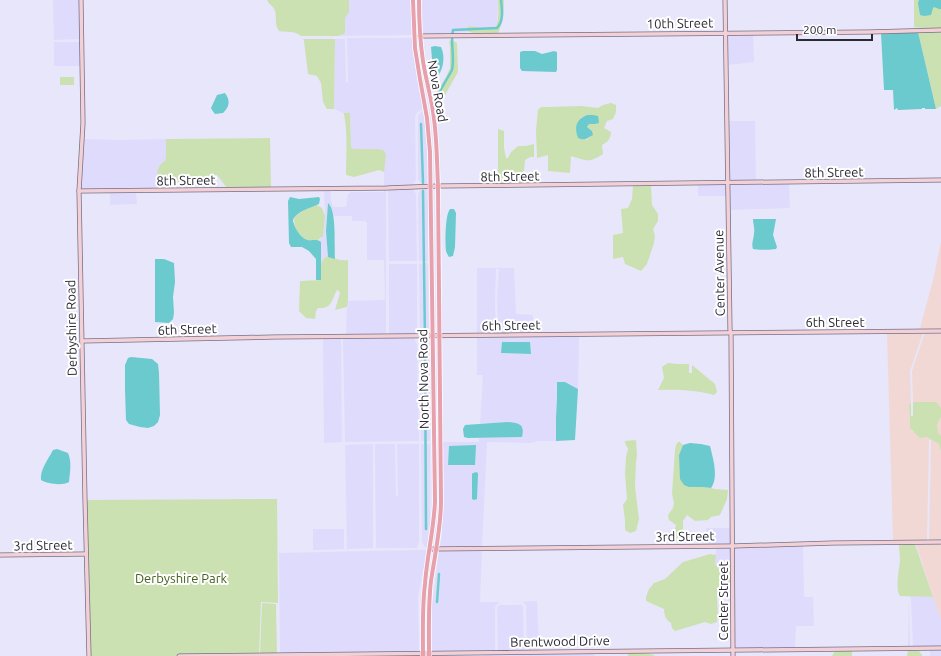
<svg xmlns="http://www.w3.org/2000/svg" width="941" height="656" viewBox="0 0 941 656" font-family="Ubuntu,sans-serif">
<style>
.built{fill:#dfdbfc;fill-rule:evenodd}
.industrial{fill:#f2d8d4}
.green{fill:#cce1b1;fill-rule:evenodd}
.water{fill:#6bcacd}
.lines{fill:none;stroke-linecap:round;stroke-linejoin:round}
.canal{stroke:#6bcacd;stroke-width:2.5}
.secondary-casing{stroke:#747188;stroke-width:5}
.primary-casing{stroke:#fff;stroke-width:5.5}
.secondary{stroke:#f3d0d6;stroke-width:3.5}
.primary{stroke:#e7a1ad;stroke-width:4}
.labels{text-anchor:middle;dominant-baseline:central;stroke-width:4;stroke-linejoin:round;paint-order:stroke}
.street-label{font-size:13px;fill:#2c2b35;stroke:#fff}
.park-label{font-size:13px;fill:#475f1d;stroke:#fff}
</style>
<rect width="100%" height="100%" fill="#e8e6fb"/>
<g class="built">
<path d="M53 0H80V39L54 40Z"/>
<path d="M349 0H412L413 35 338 36 344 34 345 32V18L349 12Z"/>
<path d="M422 0H498L497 24 492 29 470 26 467 31 468 32 423 35Z"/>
<path d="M728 34H753L754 62 727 65Z"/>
<path d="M347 38H413L417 77 424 108 417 112 415 117 416 180 412 185 384 187V163L386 154 363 149H353L351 147 350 113H343L337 110 334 109 335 39H345L346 83 348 82Z"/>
<rect x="54" y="42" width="26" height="24"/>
<path d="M424 111 426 122 429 171 428 185H423L420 182 418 179V117L419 114Z"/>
<path d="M728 121H755L756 182H729Z"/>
<path d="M83 139 118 140 166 139V155L161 182 164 185V189H80Z"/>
<path d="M789 184 790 208 729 210V185Z"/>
<path d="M698 185H726L727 196H698Z"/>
<path d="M412 188 416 194 417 261H389L388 189Z"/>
<path d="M423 188H428V261H419L418 194 419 192Z"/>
<path d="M324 189H330L331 201 333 207H346L348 194 351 192H384V189H386V335L346 336 347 307 348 301 385 300 384 260H367V223L365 221H352V216H334L331 206 328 203 326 231 328 257 324 258 321 264V242L318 240 321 239 324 229 325 216Z"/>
<path d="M110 192H136L137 204 110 205Z"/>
<path d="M428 263 429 335H424L420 328 419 264Z"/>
<path d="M389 264H417V329L414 335H389Z"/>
<path d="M477 268H514L516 314 533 315V333L499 334 497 302 499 269H496L495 303 496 334H477Z"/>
<path d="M536 336 579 337 578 389 565 382H557V398L556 418V441H537L535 442 530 443 487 442 482 547H440L442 533 443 442H479V438L522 437 507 422 480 424 483 375H477V337ZM502 343 531 354 501 353Z"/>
<path d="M388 338H414L417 344 419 441 345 442 343 339Z"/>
<path d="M424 338H429L430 441H421L420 343Z"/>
<path d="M323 339H341L342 442 324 443Z"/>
<path d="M373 444V548L347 549 345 445Z"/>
<path d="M375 444H395L396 496H398L397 444H419V542L417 548H376Z"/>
<path d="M421 444H430V524L427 547H425L422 542Z"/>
<rect x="706" y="528" width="25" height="16"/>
<path d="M313 529H344V549L313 550Z"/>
<path d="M803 545 804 597H813L814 626H796L795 648 734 649V547Z"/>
<path d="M716 547H731V615L730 571 719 569 715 564Z"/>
<path d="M417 550H427L418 596 419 652 280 653 279 553Z"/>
<path d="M439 550H482L480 602H500L498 603 495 607V651L432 652V606Z"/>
<path d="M909 596 933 597 941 619V647H913L911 597H909L910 647H908Z"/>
<path d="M537 601 539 650H527L526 605 523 602H515Z"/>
<path d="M499 605H522L523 606 524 650 498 651 497 607Z"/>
<rect x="930" y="649" width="11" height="7"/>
<path d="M524 653H594V656H485V654Z"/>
</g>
<g class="industrial">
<path d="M941 242V330H905L920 328 933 280Z"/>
<path d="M925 332 941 333V436L938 432 937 425 941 417 935 402H913L912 371Z"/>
<path d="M887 333H923L910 371 911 403 909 405V414L910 428 912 431 927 437 939 444 941 452V541H929L931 440H929L927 541H893Z"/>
<path d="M916 544H941V619L933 597Z"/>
</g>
<g class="green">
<path d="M267 0H349V12L345 18V32L344 34 338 36H301C294 30 288 33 279 31 274 23 277 19 275 11 274 6 269 5 267 0Z"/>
<path d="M498 0H504C504 12 503 23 498 33H473L467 31V28L469 26 492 29C494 27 496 26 497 24 499 18 498 6 498 0Z"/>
<path d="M914 0H941V28H921L914 27Z"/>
<path d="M941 31V106L936 109 918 32Z"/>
<path d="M303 39H335L334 109H327L323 102 321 83 317 76 308 74 304 41Z"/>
<path d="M452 40 457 43 458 72 441 102 436 106 434 96 446 77 450 68V47L449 41Z"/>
<rect x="60" y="77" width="14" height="8"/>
<path d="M611 103 616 105V112L613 119 607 121 604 128 611 132C611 138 608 142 602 145L603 154C589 163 587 161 571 156L570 173 548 171V155L537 158 536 130 538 110 541 107H549L581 106 598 108 603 105ZM587 115 595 124H589L587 127 592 131 590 137 586 140 580 118Z"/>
<path d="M343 113H350L351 147 353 149H377L383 150 386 154 384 172 379 170 354 177 346 175C346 154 348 134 344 114Z"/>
<path d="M498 129 504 131V148L506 158H508L511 152 518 146H526L534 144V157H530L525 160 523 182 498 183Z"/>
<path d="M270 138 271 187 227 188 217 175H210L200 182H166L164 185C155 178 155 167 165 161L166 155V139Z"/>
<path d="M633 186H651L652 205 658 214V221L653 229 655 236 654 243 647 264 641 271 625 264 623 257 613 259V235L623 233 621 209 628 208 632 199Z"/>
<path d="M317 205 322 208 325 216 323 236 318 240C314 240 309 241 305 239 298 236 292 224 295 216L308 208Z"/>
<path d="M329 256C335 259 341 261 348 260V301L347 307 335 310 340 293 338 290H337C331 301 332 309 318 308L316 311 315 319 306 318 299 311 300 281 321 280V264L324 258Z"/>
<path d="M668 363 677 364H689V373H692V365L715 384 717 392 714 395C699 390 674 389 658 390L664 378 662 367Z"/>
<path d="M913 402H936L941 408V417L937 425 938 432 941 436V452L939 444 927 437 920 438 910 428 909 405 911 403V416H913Z"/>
<path d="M636 440 637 456 636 461 635 487 639 519 636 531 630 533 625 530V520L623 505 627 499 625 474 626 457 628 449 625 443V441Z"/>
<path d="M678 442H680L683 445 679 455 690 487H703L711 488 715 489 728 490 727 499 720 515 711 517 708 520 695 521 687 515 683 521V530L688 536 684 542 678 543 673 538 676 525 669 520 668 515 673 508 674 503 672 494 675 450 676 445Z"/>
<path d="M277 499 278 603 261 602 259 654 179 656H89L85 500Z"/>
<path d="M899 544H915L933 597 900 596C895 589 899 570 900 561 900 556 899 550 899 544Z"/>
<path d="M710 554 716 555 715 564 719 569 730 571V588L722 589 717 598 718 616 717 622 711 624 705 622 675 631 672 628 671 623C666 620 664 615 664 609L646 601V597L649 589 654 583 665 579 683 562Z"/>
<path d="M262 603 276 604 277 653H260Z"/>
<path d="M852 650V656H832L835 651Z"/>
<path d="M908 650 919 651 922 655V656H907Z"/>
<path d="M628 652H639L654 655V656H628Z"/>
</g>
<g class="water">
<path d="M919 0H941V9H939L934 7 933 8 931 15 924 16 920 15 918 3Z"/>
<path d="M918 32 936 109H925V108H922V109L898 110 897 108 894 110 893 90H884L881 33Z"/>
<path d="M435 46 441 47C446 57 443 72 435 79L432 59 431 47Z"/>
<path d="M523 51H535L542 54 554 51 557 52V70L556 72 522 71 520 68V52Z"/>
<path d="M225 93C231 101 229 107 223 113L215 114 212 110 211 108 217 95Z"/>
<path d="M587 115H593L598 116 599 123 595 124H589L587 127 592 131 593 135C587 138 585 141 578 138 574 127 576 119 587 115Z"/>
<path d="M290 197 299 199 319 197 320 199 319 204C313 207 294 212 293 221 293 222 295 226 295 227 297 231 301 237 305 239 310 242 316 238 321 242V280H316V259L309 251 302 247H291L289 243 288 201Z"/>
<path d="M328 203C337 210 334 246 335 259L328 257 326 231Z"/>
<path d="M450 209H454L456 213 455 247 453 256 449 257C448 255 447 254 446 251 445 243 445 215 450 209Z"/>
<path d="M753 219H776L773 235 777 247 776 249C772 250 757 250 753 249 751 243 754 239 754 233 755 228 753 224 753 219Z"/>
<path d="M155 259H164L174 263 175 282 173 297 174 313 173 319 169 323 155 322Z"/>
<path d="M502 342H530L531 354 501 353Z"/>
<path d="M131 357 152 359 158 364 159 373 160 415 158 422 154 426 148 428 140 427 129 424 126 420 125 390V365L128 358Z"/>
<path d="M557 382H565L578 389 575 440 556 441V418L557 398Z"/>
<path d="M507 422C519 423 525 424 522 437L468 438 464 437 463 429 465 425Z"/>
<path d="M690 443 701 444 710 446C713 458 719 478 711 488L703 487H689L684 485 680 479 679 455 683 445Z"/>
<path d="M476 445 475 465H448L449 446Z"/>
<path d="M57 449 68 453C72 462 70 472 69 482 62 486 48 484 41 480 40 469 48 460 53 450Z"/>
<path d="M477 472 478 474 477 499 474 500 472 499V474L473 473Z"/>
</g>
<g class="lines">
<g class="canal">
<path d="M436 98 452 70C455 57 450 43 453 30L497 28C504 21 502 9 501 0"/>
<path d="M421 124 423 183"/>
<path d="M423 191 425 341 426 529"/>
<path d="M437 602 439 574"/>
</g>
<defs>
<g id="secondary">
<path d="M81 0 83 123 79 191 85 500 89 656"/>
<path d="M725 0 730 330 731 333 733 656"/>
<path d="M420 36 869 32 941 30"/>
<path d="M79 191 387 188 438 186 941 180"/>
<path d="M82 341 274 337 941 331"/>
<path d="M430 549 733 546 833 543 941 542"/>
<path d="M0 555 86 554"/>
<path d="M179 656 941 648"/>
</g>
<g id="primary">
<path d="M413 0 415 48 420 79 427 118 430 152 435 501C434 529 427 556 425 584 422 608 423 632 423 656"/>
<path d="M419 0C419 21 420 41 423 61 426 81 432 99 434 119 437 141 437 164 438 186L441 501C441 528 435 554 431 581 428 606 429 631 429 656"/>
</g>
</defs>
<use href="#secondary" class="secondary-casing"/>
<use href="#primary" class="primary-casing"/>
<use href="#secondary" class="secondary"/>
<use href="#primary" class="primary"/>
</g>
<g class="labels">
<g class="street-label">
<text transform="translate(680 23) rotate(-1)">10th Street</text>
<text transform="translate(438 91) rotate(80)">Nova Road</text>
<text transform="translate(834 172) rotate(-1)">8th Street</text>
<text transform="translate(510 176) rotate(-1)">8th Street</text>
<text transform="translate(186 180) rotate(-1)">8th Street</text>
<text transform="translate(719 273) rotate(-91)">Center Avenue</text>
<text x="835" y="322">6th Street</text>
<text transform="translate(511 325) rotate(-1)">6th Street</text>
<text transform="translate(71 328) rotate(-91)">Derbyshire Road</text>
<text transform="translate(187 329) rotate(-2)">6th Street</text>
<text transform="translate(423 379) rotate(-91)">North Nova Road</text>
<text transform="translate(685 536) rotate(-1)">3rd Street</text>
<text transform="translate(43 545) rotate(-1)">3rd Street</text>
<text transform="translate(723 601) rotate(-90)">Center Street</text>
<text transform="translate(560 641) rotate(-1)">Brentwood Drive</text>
</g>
<g class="park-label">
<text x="181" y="578">Derbyshire Park</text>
</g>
</g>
<path d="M797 34v6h75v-6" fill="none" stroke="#2c2b35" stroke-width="2"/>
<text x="803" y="34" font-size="12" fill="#2c2b35" stroke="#ffffff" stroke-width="3" paint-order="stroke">200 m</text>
</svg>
